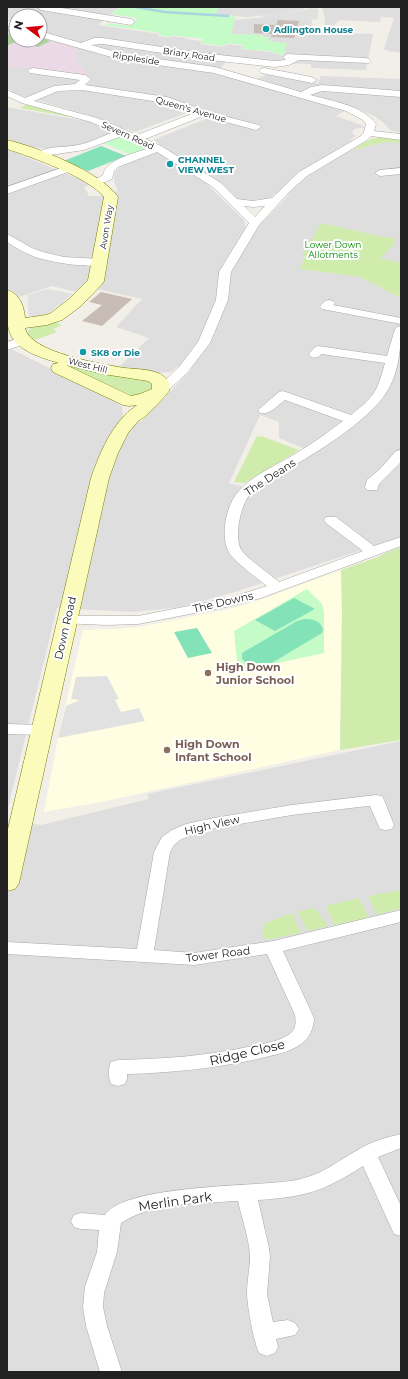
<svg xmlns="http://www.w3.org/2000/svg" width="408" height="1379" viewBox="0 0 408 1379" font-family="Montserrat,sans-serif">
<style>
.residential{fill:#dfdede;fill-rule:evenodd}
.industrial{fill:#ebd9e8}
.education{fill:#fffee3}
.grass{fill:#cfecad}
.forest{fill:#aed29b}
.park{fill:#c5fbc7}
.pitch{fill:#84e2b9}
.parking{fill:#e1e1e1}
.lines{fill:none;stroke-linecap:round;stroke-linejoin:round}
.stream{stroke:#a7d6e0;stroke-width:2.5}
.building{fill:#c7bdb6}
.street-casing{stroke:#a8a8a8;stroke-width:1}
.secondary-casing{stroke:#777e02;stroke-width:1}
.street{fill:#fff;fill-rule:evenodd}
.secondary{fill:#fbfcbc;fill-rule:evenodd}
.culture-dot{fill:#0f9aa8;stroke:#fff;stroke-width:1.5}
.education-dot{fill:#8d6e63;stroke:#fff;stroke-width:1.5}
.labels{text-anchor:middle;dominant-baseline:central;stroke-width:4;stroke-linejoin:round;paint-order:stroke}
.far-culture-label{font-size:9px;font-weight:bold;fill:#0d838f;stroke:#fff;text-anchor:start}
.far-street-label{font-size:9px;fill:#212121;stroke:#fff}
.far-park-label{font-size:9px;fill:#09860d;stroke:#fff}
.street-label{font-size:11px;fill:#212121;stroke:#fff}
.education-label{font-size:11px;font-weight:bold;fill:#785e54;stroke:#fff;text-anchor:start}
.near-street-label{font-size:13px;fill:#212121;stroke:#fff}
</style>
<rect width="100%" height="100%" fill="#f2eee8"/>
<g class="residential">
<path d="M7 7H119L98 25 159 34 158 36 169 38 171 36 187 38 186 39 202 41 200 44 224 47 227 44 243 46 241 49 271 52 283 56 287 43 268 41 269 37H263V35L231 34 234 20 278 16 311 9 312 32 373 34 366 70 311 68V64L275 63 229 58 217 73 247 83 268 74 318 83 321 76 401 79V133L390 130 384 123 374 116 352 107 336 116 361 125 365 127 354 129 352 133 356 136 350 140H352V150L386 142 401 143V263L379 258 392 247 395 238H389L321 223 305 255 301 269 360 277 401 298V537L238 591 181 607 134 612 57 608 7 812V347L113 400 122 407 123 418 141 422 192 369 178 366 171 372 159 373 118 368 149 338 116 327 142 299 83 286 77 292 52 286 7 301V149L91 184 84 187 89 196H102L118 191 114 181 115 172 117 169 131 161 167 149 153 140 216 115 197 109 135 132 127 129 74 148 58 150 29 147 7 141V107L85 121 99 118 16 94 7 88V27L16 29V40H40V16H19L10 19 7 16ZM208 185 225 187 237 200 256 202 268 200 276 193 289 195 257 228 245 226 244 220ZM260 415 279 422V438L315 453 257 490 229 483Z"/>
<path d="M219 7H301L278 14 247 17 215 14Z"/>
<path d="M322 7H401V53L388 51 384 49 394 18 381 17 380 22 339 20 332 27 324 26 325 18Z"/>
<path d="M401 741V1372H7V822L41 825 149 799 147 794Z"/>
</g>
<path class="industrial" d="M52 41 75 49 78 63 89 75 7 66V47L15 42 38 47Z"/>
<path class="education" d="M341 570 342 612 340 750 101 802 44 812 58 738 83 630 116 629 139 627 229 609 260 600Z"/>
<g class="grass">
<path d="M27 104 81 119 20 108Z"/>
<path d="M381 137 401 140V143L386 142 351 150 371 139Z"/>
<path d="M321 223 389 238H396L392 247 380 258 401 263V298L360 277 300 269 305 256 302 255Z"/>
<path d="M55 322 62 325 53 329 57 332 35 340 28 335V331L31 328Z"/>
<path d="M70 364 148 379 157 387 134 398 65 367Z"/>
<path d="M257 436 264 437 299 450 245 483 234 482Z"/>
<path d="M401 547V740L340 750 342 612 341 570 378 557 385 553Z"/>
<path d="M401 890V908L377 915 368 896Z"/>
<path d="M359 898 369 918 334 925 326 906Z"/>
<path d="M313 908 318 912 328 926 308 931 297 912Z"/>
<path d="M292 913 301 933 265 940 262 933 265 923Z"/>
</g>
<path class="forest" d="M11 28 16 29V40H40V37L50 41 38 47 17 41 7 46V37L9 34 8 29Z"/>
<g class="park">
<path d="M121 7H219L215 14 235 16 231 34 262 35V37H269L268 41 287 43 283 56 271 51 242 49 244 45 227 43 224 46 200 43 203 39 172 35 169 37 159 35 160 33 106 25 108 23 129 26 138 18 111 14Z"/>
<path d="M119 137C130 139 139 144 147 150L131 155 103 143Z"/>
<path d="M307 589 322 604 324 611V653L244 670 237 661 234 631Z"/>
</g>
<g class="pitch">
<path d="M101 146 126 156 88 171 64 161Z"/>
<path d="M294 598 315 609 275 631 255 620Z"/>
<path d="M304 619C312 619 320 620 323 629L322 633 270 664 259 666 248 664 242 659V653L297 621Z"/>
<path d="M197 628 212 653 188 658 174 632Z"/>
</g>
<g class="parking">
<path d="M301 7 306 9 291 13 306 14 308 9 310 8 318 9V19L310 20V21L280 19V16L264 19 262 16Z"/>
<path d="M48 289 73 294 46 315 36 317 28 315V295Z"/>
<path d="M107 676 119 699 115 700 121 712 139 708 145 721 58 738 66 706 80 700 71 699 76 677Z"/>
</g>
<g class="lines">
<path class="stream" d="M135 7 165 12 228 16"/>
</g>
<g class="building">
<path d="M278 20 299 21 294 38 271 37 272 34 254 33V24L276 25Z"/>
<path d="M101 292 132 299 102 326 82 321 102 305 89 302Z"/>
</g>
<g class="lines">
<defs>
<g id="street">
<path d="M37 7H56L131 19 135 22 131 25 41 10Z"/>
<path d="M7 20 16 23V29L7 26Z"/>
<path d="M40 31 81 43 94 38H103L201 53 275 61 286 60 283 57 287 54 366 58 369 59 371 61 369 63 299 60 289 65 275 67 201 59 103 44 91 45 123 54 215 67 301 92 311 87 322 85 401 91V97L322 91 310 95C332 101 362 105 376 124L374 131 401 134V140L371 136 367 140 307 176 289 192 259 225 231 272 228 300 210 343 187 373 164 394H156L154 391 179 367 198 342 216 300 219 272 249 223 213 187 157 152 118 167 114 171 112 179 100 184H92L91 182 103 175C106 159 136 153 149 148L122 136 84 150 50 155 38 159 34 158 33 156C43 145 65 148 78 145 90 143 102 136 114 132L91 122 22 103 7 96V90L25 98 54 86 75 84 80 80 30 73 28 71 30 69 33 68 85 75 91 79 85 85 167 97 212 113 259 125 261 127 256 130 203 116 145 139 161 146 221 183 237 199 253 201 272 198 299 172 361 136 364 132 366 124 363 120 346 111 214 73 122 60 40 37ZM82 90 165 103 194 113 137 135 97 118 34 101 58 91ZM244 206 253 207 265 206 255 217Z"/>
<path d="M264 68 312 77 317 80 312 83 261 73 259 71 261 69Z"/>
<path d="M67 166 72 169 71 171 7 194V187Z"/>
<path d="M401 168V174L380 176 375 173 380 170Z"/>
<path d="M7 234 32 248 43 252 64 257 100 259 105 262C98 271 46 261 35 257 25 253 16 248 7 242Z"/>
<path d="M329 300 333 301 335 303 333 305 401 318V324L322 309 320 307C323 303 324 301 329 300Z"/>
<path d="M401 326C401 345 399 371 389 388 375 416 321 450 293 466 279 475 263 482 251 493 241 503 232 540 243 552 253 563 267 572 279 582L363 551 326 523 324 520 326 517H336L374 546 401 537V546L261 598 231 606 138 624 106 625 61 623 59 620 61 617 66 616H138L229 598 267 586C257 578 237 564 230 554 219 538 226 504 239 491 253 474 284 462 303 449 317 441 330 430 343 421L285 400C277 406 270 415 260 413L258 410 279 392 283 391 351 415C375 396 377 392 385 363L321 354C318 358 315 358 311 357L309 354 314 348 318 346 387 356 395 329 397 327Z"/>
<path d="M24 337 28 339 30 341 28 343 7 350V342Z"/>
<path d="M401 450V462L379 484 377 490H367L365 487 367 480 379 470 396 451Z"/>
<path d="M7 724 42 725 47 727 50 730 47 733 42 735 7 734Z"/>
<path d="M376 795 382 796 384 800 394 825 392 829 386 830 380 829 370 806 359 807 292 815 199 831 180 840 174 845 170 852 154 950 194 953 273 941 401 910V922L283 951 314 1018C314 1028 309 1039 301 1044 289 1053 272 1055 258 1059 215 1068 171 1073 127 1074V1079L125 1084 118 1086 111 1084C108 1077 108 1069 111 1062L118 1060C163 1059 208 1056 252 1046 265 1043 281 1042 292 1032 296 1028 296 1021 295 1015L267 954 194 965 7 954V942L137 949 154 852 162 837 172 830 186 824 214 818 292 805Z"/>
<path d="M401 1134V1148L378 1157 401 1206V1236L394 1234 363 1166C323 1192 304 1197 258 1200L269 1248 270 1257 267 1294 273 1322 288 1320 295 1323 299 1329 295 1335 276 1339 278 1347 275 1353 267 1356 259 1353C254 1343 247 1305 247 1293 247 1281 250 1268 250 1256 249 1238 242 1219 238 1201 201 1203 153 1202 121 1223L117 1252 104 1293 103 1307 107 1326 122 1372H100L86 1326 83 1307 85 1287 97 1252 99 1230 81 1229 74 1227 71 1221 74 1215 81 1213 105 1215C123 1186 247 1186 281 1182 318 1179 331 1165 361 1148 374 1141 387 1137 401 1134Z"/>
</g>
<path id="secondary" d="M7 140C37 147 101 172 118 197L104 281 102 284 81 306 62 320 47 325 25 328C30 353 103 364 124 368 135 369 148 369 158 373 163 375 167 379 169 383V391L166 395 146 416 138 421 128 433 118 453 109 478 19 883 15 889 7 891V833L91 478C99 455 108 433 125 415 128 411 133 409 137 405L129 406 123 405 53 372 51 368 53 364 59 363C42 358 17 351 10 333 6 325 7 300 7 290 20 294 24 306 25 318L46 315 51 313 69 299 88 280 104 197C88 177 32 157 7 149ZM66 365 103 374 148 381 152 384V389L140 394 131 396Z"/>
</defs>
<use href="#street" class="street-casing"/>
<use href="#secondary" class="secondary-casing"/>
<use href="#street" class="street"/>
<use href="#secondary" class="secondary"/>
</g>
<g class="culture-dot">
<circle cx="266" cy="29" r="4"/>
<circle cx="170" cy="164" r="4"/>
<circle cx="83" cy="352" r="4"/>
</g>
<g class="education-dot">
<circle cx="208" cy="673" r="4"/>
<circle cx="167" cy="750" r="4"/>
</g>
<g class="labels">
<g class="far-culture-label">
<text x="274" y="29">Adlington House</text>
<text x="178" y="159">CHANNEL<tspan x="178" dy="10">VIEW WEST</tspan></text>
<text x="91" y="352">SK8 or Die</text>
</g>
<g class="far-street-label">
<text transform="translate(189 54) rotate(8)">Briary Road</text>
<text transform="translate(136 58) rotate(9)">Rippleside</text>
<text transform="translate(191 109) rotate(16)">Queen's Avenue</text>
<text transform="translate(128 135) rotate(24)">Severn Road</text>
<text transform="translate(106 227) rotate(-81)">Avon Way</text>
<text transform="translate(88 365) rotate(14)">West Hill</text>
</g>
<g class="far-park-label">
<text x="333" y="244">Lower Down<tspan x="333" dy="10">Allotments</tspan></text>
</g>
<g class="street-label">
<text transform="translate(270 477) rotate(-33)">The Deans</text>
<text transform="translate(223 602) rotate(-13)">The Downs</text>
<text transform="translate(65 628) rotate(-77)">Down Road</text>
<text transform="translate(212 825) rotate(-13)">High View</text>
<text transform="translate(218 954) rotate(-7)">Tower Road</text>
</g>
<g class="education-label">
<text x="216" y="667">High Down<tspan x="216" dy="13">Junior School</tspan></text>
<text x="175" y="744">High Down<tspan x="175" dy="13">Infant School</tspan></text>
</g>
<g class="near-street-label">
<text transform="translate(247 1052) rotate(-13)">Ridge Close</text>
<text transform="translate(175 1201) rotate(-8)">Merlin Park</text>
</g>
</g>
<rect width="408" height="1379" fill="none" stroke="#212121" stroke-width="16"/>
<g transform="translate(28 28) rotate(286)"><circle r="19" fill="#ffffff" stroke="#a6a6a6"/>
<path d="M0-3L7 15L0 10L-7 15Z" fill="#d2000a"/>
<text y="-6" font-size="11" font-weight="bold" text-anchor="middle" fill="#212121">N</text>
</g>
</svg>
